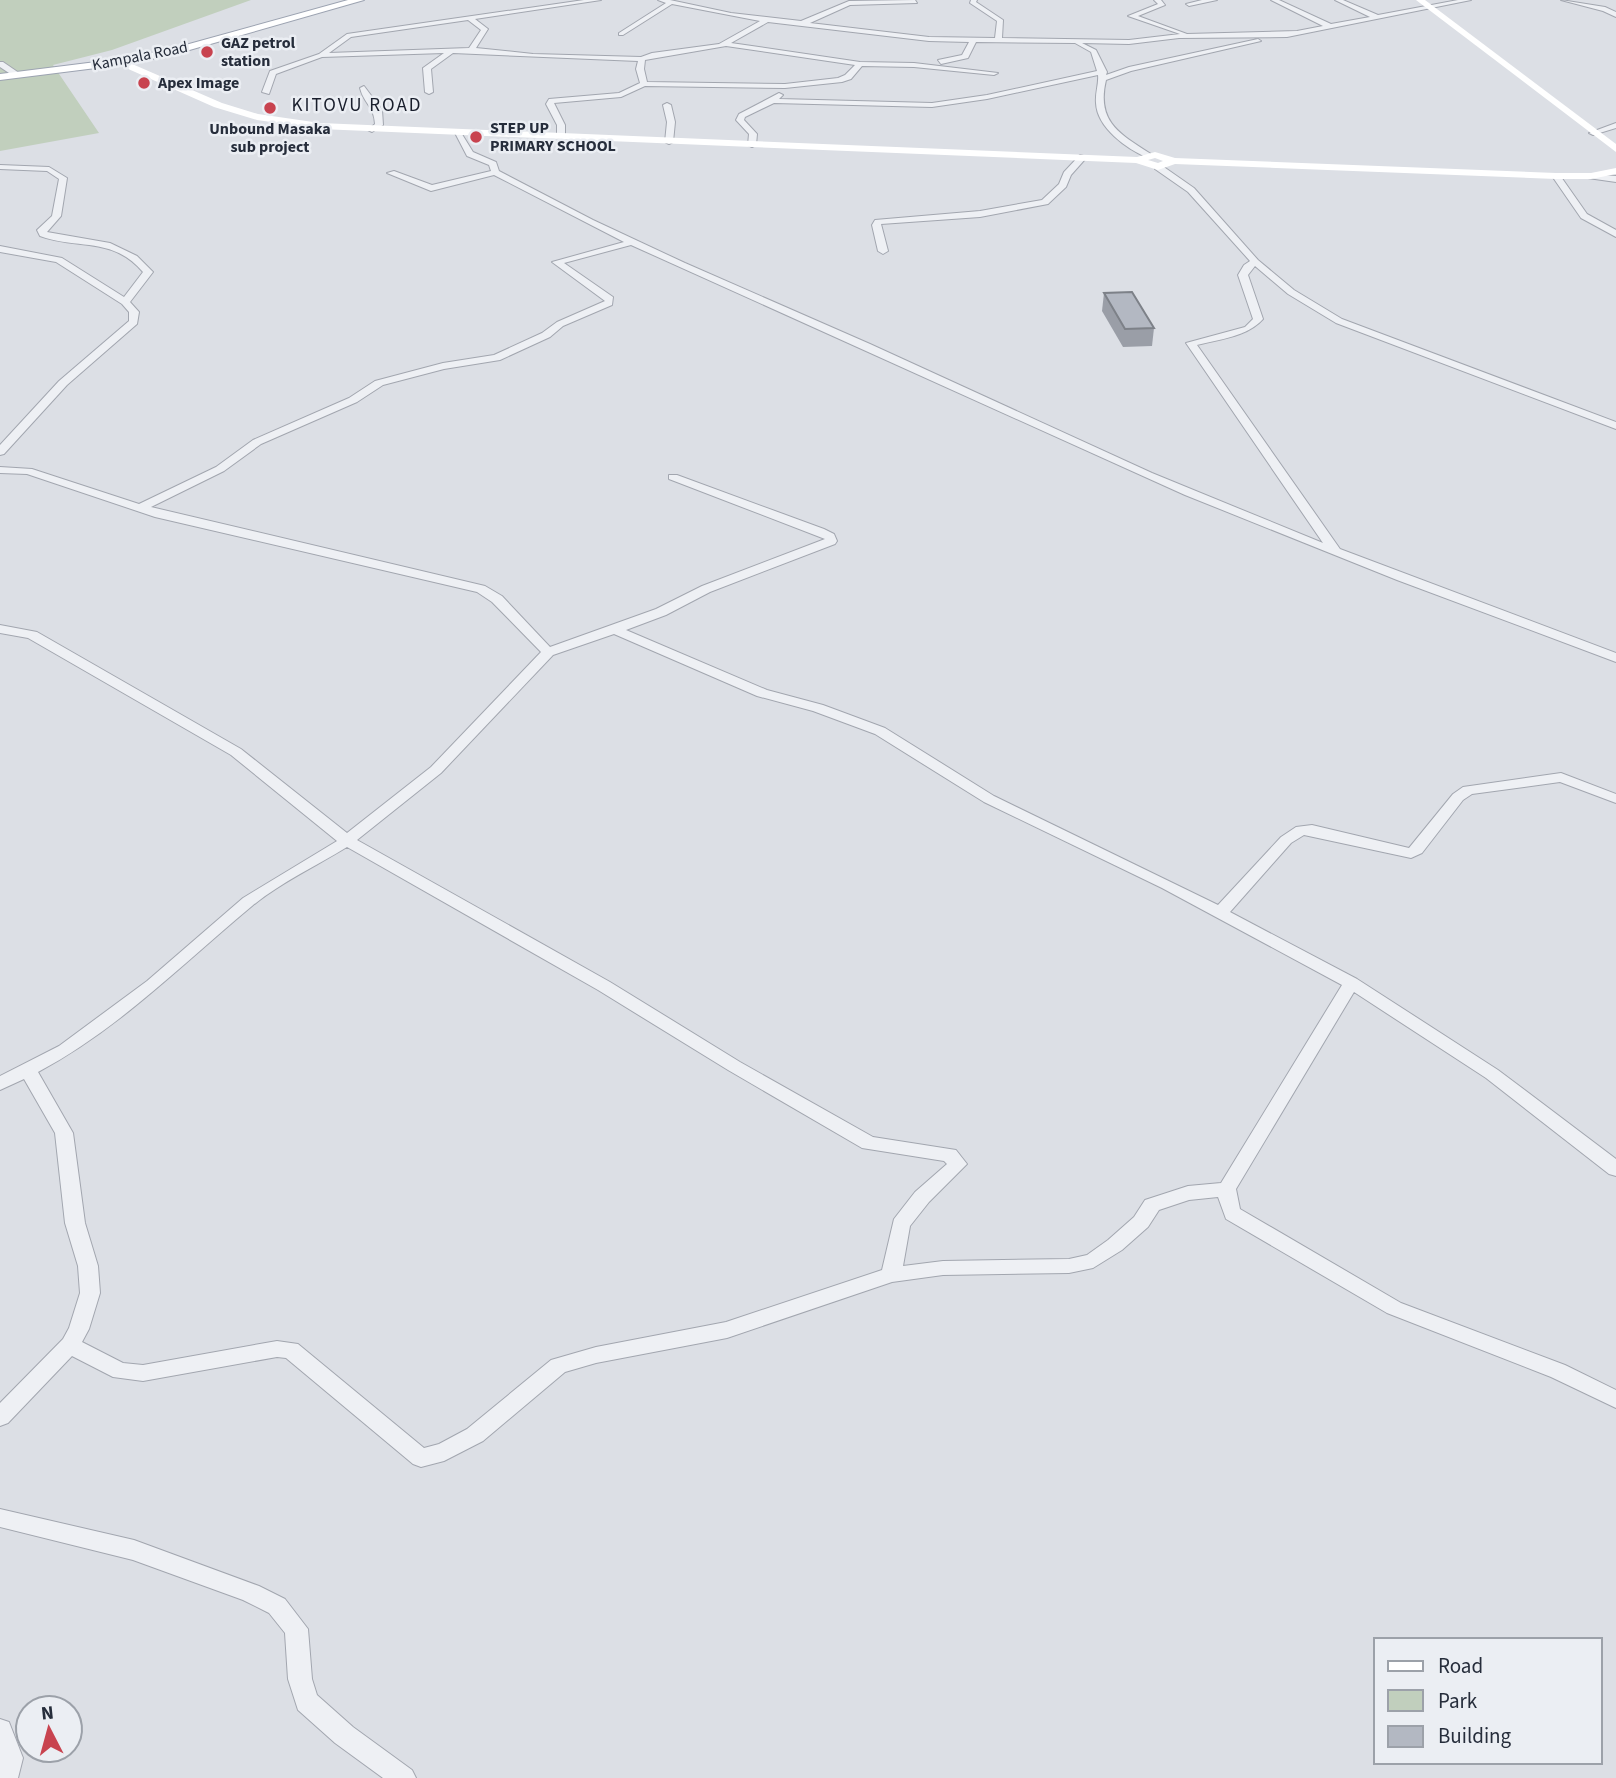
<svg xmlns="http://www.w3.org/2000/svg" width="1616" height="1778" viewBox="0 0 1616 1778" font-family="'Source Sans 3',sans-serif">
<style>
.green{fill:#c1cfbd}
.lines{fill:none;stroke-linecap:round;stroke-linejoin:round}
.street-casing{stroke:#a2a6af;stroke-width:2}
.primary-casing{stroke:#9ca3b1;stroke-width:2}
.street{fill:#eef0f4;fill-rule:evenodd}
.secondary{fill:#fff;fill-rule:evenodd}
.primary{fill:#fff;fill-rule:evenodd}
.wall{fill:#9a9ea7}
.building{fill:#b3b8c2;stroke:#7d8188;stroke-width:2}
.poi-dot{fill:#c8434f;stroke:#ebeef3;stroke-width:2.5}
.labels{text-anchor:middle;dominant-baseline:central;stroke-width:5;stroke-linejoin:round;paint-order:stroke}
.far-poi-label{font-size:16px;font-weight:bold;fill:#262d3b;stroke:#ebeef3;text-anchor:start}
.far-street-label{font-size:16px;fill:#262d3b;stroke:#ebeef3}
.far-quarter-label{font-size:19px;letter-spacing:2px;fill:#191e2c;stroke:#ebeef3}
</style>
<rect width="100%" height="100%" fill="#dcdfe5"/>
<path class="green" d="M0 0H251L112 50 53 65 99 133 0 151Z"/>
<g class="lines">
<defs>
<g id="street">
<path d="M584 0H601L475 19 488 29 476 48 533 54 641 57 652 53 719 44 760 21 672 4 623 35H619V33L666 3 658 0H670L731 13 801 21 849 1 915 0 917 3 850 5 810 23 929 37 995 38 997 21 970 3 971 0H977L976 2 1003 20 1002 38 1129 40 1180 34 1128 16 1158 4 1154 0H1161L1165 5 1138 16 1187 34 1297 31 1323 26 1271 0H1279L1331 24 1370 17 1335 0H1343L1378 15 1458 0H1471L1287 37 1179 38 1129 44 1082 43 1096 50 1107 72 1106 75 1129 67 1258 39 1261 41 1131 71 1106 80C1096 122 1120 134 1151 154L1148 158C1127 149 1097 128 1096 103 1095 93 1099 84 1098 75L987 99 932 107 774 103 745 117 744 120 757 134 756 145 752 147 748 145 749 134 736 120 739 114 779 93 783 95 779 99 932 103 987 95 1097 71 1091 52 1075 43 976 42 968 58 941 64 938 60 962 55 969 42 929 41 768 22 731 43 860 62 914 63 998 73 994 75 914 67 862 66 851 79 842 82 785 88 645 86 621 97 554 103 565 125V137L561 139 557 137V125L546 104 549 99 619 93 640 83 636 69 638 61 453 53 431 69 433 92 429 94 425 92 423 68 444 53 322 57 276 74 269 94 262 92 270 71 319 54 347 34ZM468 20 481 30 469 48 329 53 351 37ZM726 46 855 65 845 75 838 78 785 84 647 82 644 69 645 60Z"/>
<path d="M1202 0H1217L1189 6 1186 4Z"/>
<path d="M1561 0 1605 7 1616 12V17L1603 11Z"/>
<path d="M0 62H3L22 75 15 77 0 67Z"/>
<path d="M364 86 382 110 383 125 372 132 368 130 375 124C374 106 364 104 360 88Z"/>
<path d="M667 103 671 105 675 122 673 142 669 144 665 142 667 122 663 105Z"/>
<path d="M1616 123V128L1593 135 1589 133Z"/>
<path d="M454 131H460L473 152 496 162 499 171 593 220 685 263 870 344 1152 473 1323 543 1186 343 1245 327 1253 319 1238 275 1244 265 1250 261 1188 192 1155 169V165H1161L1194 188 1258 260 1294 290 1342 319 1616 422V429L1336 323 1288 294 1255 266 1248 275 1263 319C1247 337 1220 339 1197 345L1340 549 1616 653V662L1397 580 1185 495 631 245 564 263 613 297 612 305 563 326 550 337 500 360 444 369 383 385 357 402 261 444 224 471 151 507 485 586 502 596 550 647 656 609 702 586 825 539 669 479V475H677L824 529 834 534 837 541 835 544 710 592 666 615 626 630 767 690 823 705 885 728 994 796 1218 905 1281 837 1296 827 1312 825 1409 848 1453 794 1463 787 1561 773 1616 794V803L1560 782 1472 794 1463 800 1422 853 1411 858 1304 835 1291 843 1230 912 1357 979 1498 1070 1616 1159V1176L1609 1174 1486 1078 1354 992 1236 1189 1240 1209 1401 1303 1565 1365 1616 1390V1408L1551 1377 1387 1313 1226 1219 1218 1197 1189 1200 1159 1210 1148 1227 1122 1250 1093 1268 1069 1273 943 1275 892 1282 727 1338 596 1363 565 1372 483 1441 444 1461 421 1467 413 1464 286 1358 277 1357 143 1381 113 1377 72 1356 8 1423 0 1426V1403L63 1339 69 1328 80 1293 78 1266 65 1223 55 1133 24 1079 0 1090V1076L59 1046 147 981 243 898 337 841 231 755 28 638 0 633V625L37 632 241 749 347 833 431 767 541 652 492 602 477 592 155 517 27 474 0 473V467L32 469 139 504 216 467 253 440 349 398 375 381 443 363 494 355 542 333 557 322 605 301 552 262 624 242 494 175 431 191 387 173 394 171 432 185 491 171 489 165 467 156ZM614 634 757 696 813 711 875 734 984 802 1162 888 1342 985 1221 1183 1188 1186 1145 1200 1134 1217 1108 1240 1087 1255 1069 1259 943 1261 903 1266 910 1226 929 1202 967 1164 956 1150 873 1137 740 1062 610 982 357 840 441 773 553 655ZM347 847 598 990 728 1070 862 1148 944 1161 947 1164 915 1192 894 1219 882 1270 726 1322 596 1347 551 1360 467 1429 439 1444 424 1448 298 1344 277 1341 143 1365 123 1363 82 1342 89 1329 100 1293 98 1266 85 1223 73 1133 38 1072C119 1029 182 964 252 906 280 883 316 866 347 847Z"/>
<path d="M1080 155 1087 157 1071 175 1066 187 1048 204 980 217 881 224 888 251 883 254 878 251 872 225 875 220 980 211 1042 200 1059 184 1064 172Z"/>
<path d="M0 165 49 167 67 178 61 216 47 232 110 243 137 256 153 272 130 302 139 312 137 324 67 385 4 454 0 455V445L59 381 129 321V312L122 304 56 262 0 252V246L62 258 124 297 143 272C112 236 78 250 40 236L37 230 52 216 59 179 47 171 0 169Z"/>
<path d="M1553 174H1559L1587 214 1616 230V237L1581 218 1552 176Z"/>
<path d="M1591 174 1616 176V182L1588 178 1587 176Z"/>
<path d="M0 1509 134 1540 259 1586 285 1599 308 1629 312 1679 317 1695 353 1727 412 1770 416 1778H383L335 1743 298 1710 288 1679 285 1633 269 1613 243 1600 133 1560 0 1527Z"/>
<path d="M0 1719 9 1722 23 1758 18 1778H0Z"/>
</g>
<path id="primary" d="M348 0H364L172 55 120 65 0 80V74L120 59 171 49Z"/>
</defs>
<use href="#street" class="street-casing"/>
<use href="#primary" class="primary-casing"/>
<use href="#street" class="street"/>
<g class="secondary">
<path d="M1416 0H1425L1616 144V152Z"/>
<path d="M117 60H123L222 103 258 114 320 123 1137 157 1155 152 1175 158 1556 173H1591L1616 168V174L1591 179H1556L1175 164 1158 170 1136 163 320 129 257 120 214 107 117 64ZM1155 158 1163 161 1158 163 1148 160Z"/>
</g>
<use href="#primary" class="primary"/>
</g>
<path class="wall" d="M1104 293 1154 328 1152 346 1123 347 1102 311Z"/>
<path class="building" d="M1132 292 1154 328 1125 329 1104 293Z"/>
<g class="poi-dot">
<circle cx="207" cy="52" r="7"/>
<circle cx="144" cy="83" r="7"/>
<circle cx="270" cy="108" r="7"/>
<circle cx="476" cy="137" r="7"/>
</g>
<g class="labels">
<g class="far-poi-label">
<text x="221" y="43">GAZ petrol<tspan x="221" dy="18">station</tspan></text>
<text x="158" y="83">Apex Image</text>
<text x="490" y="128">STEP UP<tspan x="490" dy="18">PRIMARY SCHOOL</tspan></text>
<text x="270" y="129" text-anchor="middle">Unbound Masaka<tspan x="270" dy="18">sub project</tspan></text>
</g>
<g class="far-street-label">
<text transform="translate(140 56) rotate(-11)">Kampala Road</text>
</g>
<g class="far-quarter-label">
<text x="357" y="105">KITOVU ROAD</text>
</g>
</g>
<rect x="1374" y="1638" width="228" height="126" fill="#ebeef3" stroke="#9ca1a9" stroke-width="2"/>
<rect x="1388" y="1661" width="35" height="10" fill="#ffffff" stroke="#9ca1a9" stroke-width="2"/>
<text x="1438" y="1673" font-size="21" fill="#262d3b">Road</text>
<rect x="1388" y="1690" width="35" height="21" fill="#c1cfbd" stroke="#9ca1a9" stroke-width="2"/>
<text x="1438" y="1708" font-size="21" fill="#262d3b">Park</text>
<rect x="1388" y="1726" width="35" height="21" fill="#b3b8c2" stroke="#9ca1a9" stroke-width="2"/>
<text x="1438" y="1743" font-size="21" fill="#262d3b">Building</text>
<g transform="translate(49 1729) rotate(354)"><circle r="33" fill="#ebeef3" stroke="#9ca1a9" stroke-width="2"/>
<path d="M0-5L12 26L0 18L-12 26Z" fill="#c8434f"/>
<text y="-10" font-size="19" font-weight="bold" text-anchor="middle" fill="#262d3b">N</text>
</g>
</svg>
